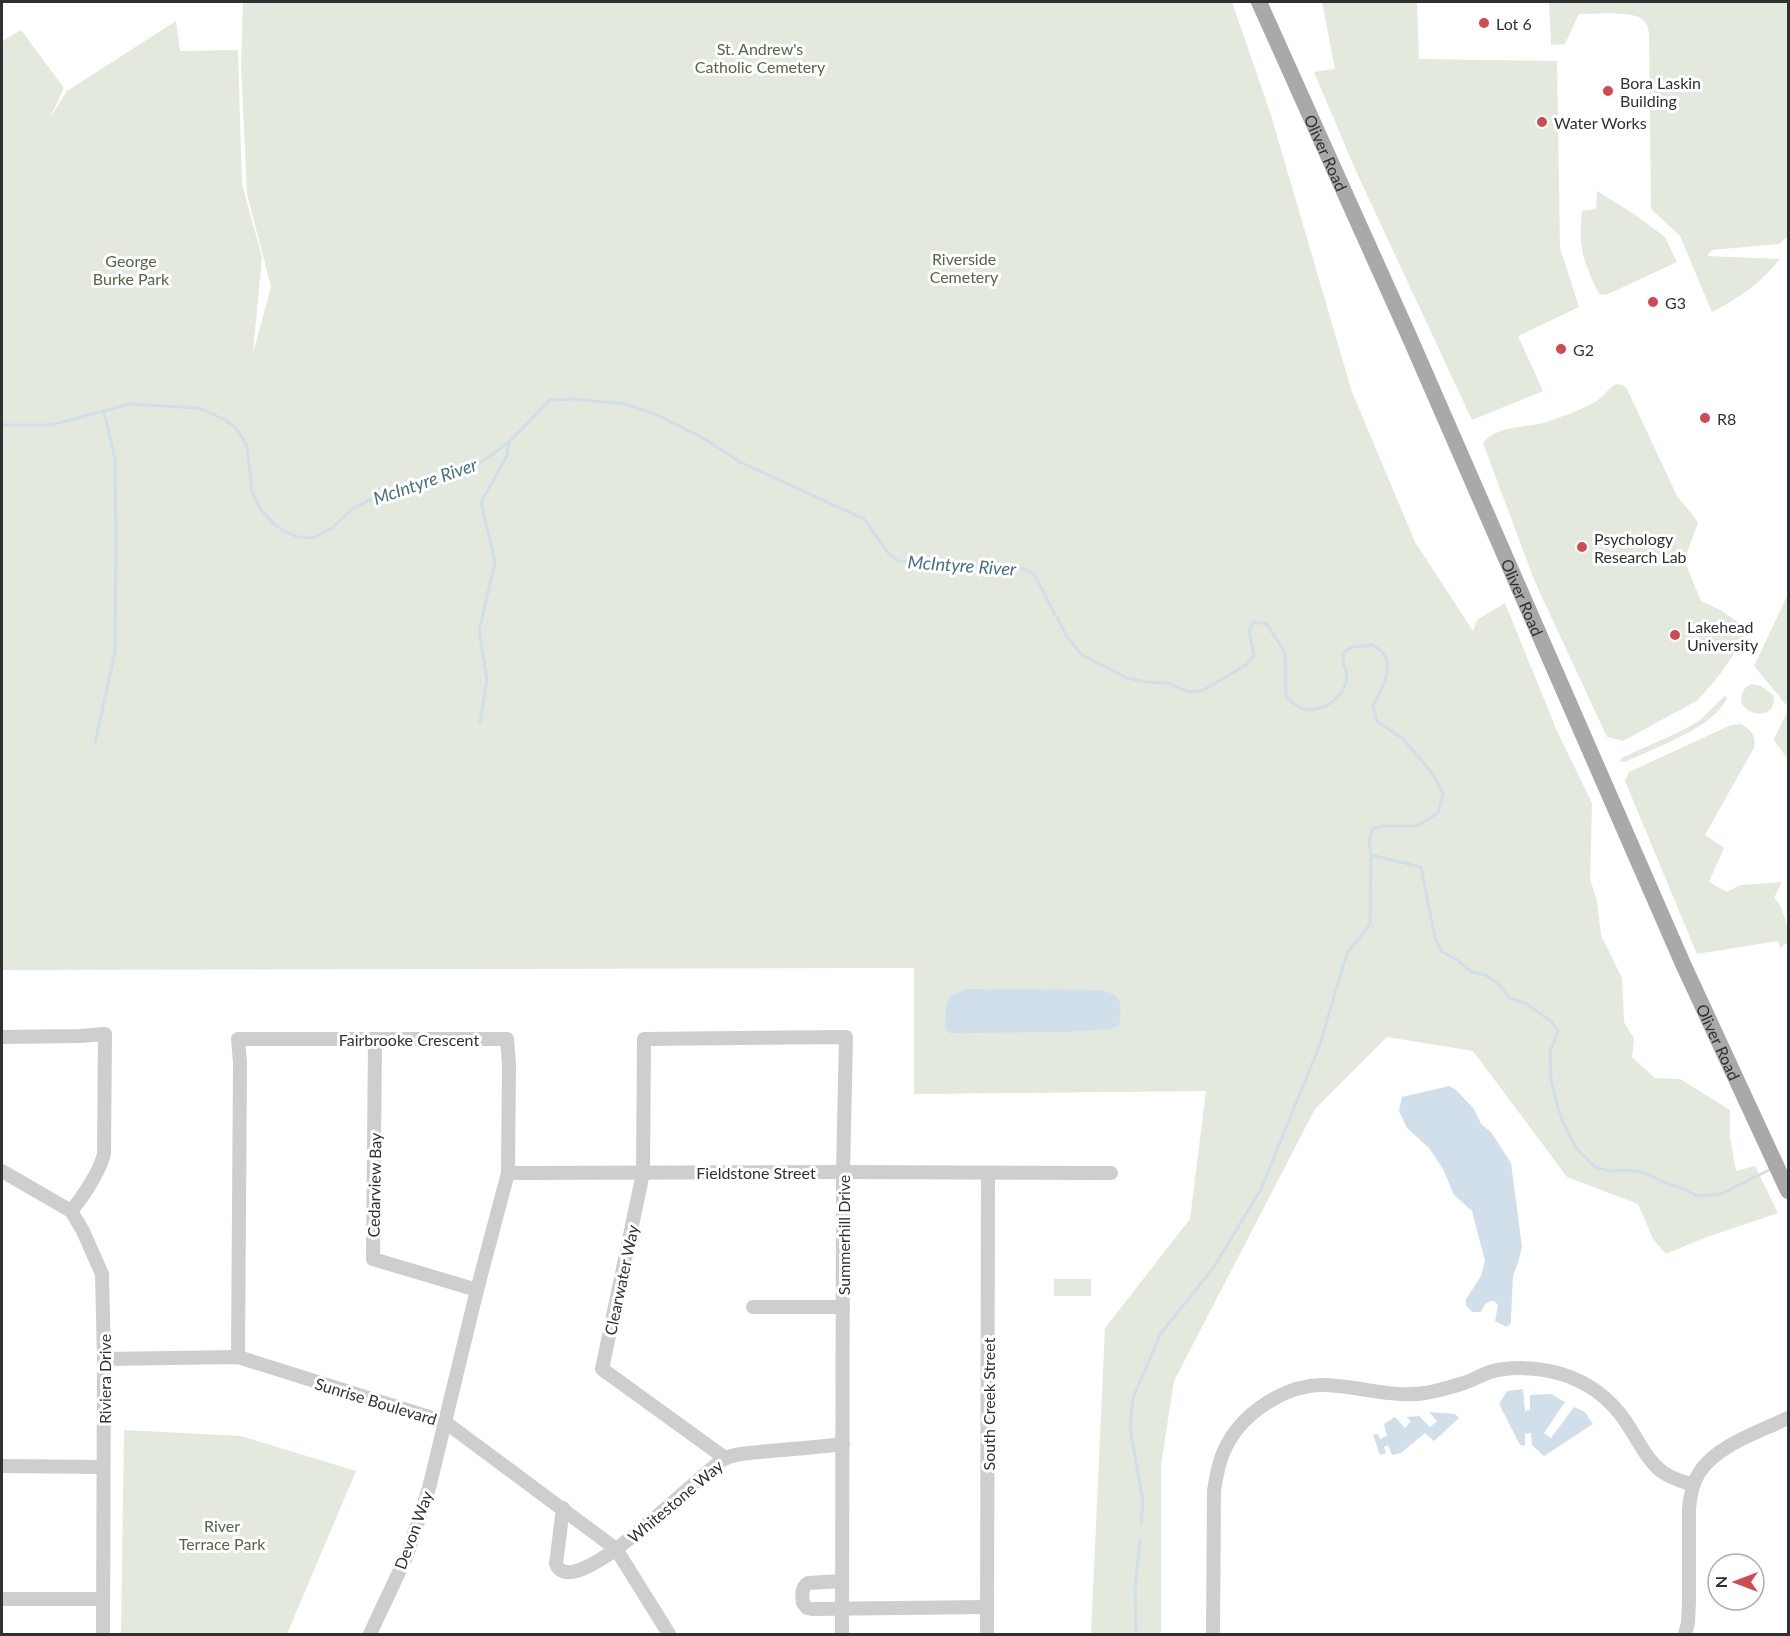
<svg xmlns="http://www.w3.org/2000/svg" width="1790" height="1636" viewBox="0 0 1790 1636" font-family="Lato,sans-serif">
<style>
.green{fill:#e4e9de}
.water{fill:#d0dfe9}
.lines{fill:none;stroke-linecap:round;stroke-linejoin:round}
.stream{stroke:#d0dfe9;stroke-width:3}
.minor{stroke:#cecece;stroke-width:14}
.major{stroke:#a9a9a9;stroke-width:16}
.poi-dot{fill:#d14951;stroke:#fff;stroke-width:2}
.labels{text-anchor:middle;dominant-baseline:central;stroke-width:6;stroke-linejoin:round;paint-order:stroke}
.poi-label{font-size:16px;fill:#313131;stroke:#fff;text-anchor:start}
.park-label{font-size:16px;fill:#546843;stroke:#fff}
.street-label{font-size:16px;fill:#313131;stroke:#fff}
.water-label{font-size:18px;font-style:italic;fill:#486f8a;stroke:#fff}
</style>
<rect width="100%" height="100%" fill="#fff"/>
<g class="green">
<path d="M243 2H1232L1270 112 1352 392 1415 542 1473 631 1477 620 1505 603 1557 731 1592 803 1590 879 1597 901 1601 935 1622 978 1624 1022 1634 1039 1632 1057 1655 1078 1680 1079 1730 1110V1138L1736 1171 1755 1166 1778 1213 1704 1238 1666 1254 1653 1239 1638 1204 1567 1177 1473 1051 1387 1037 1315 1109 1174 1381 1161 1465V1634H1091L1105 1328 1190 1219 1206 1091 914 1094V968L2 970V41L21 30 64 88 50 118 67 91 176 21 180 51 238 50 242 184 262 257 253 353 271 287 247 194 241 66Z"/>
<path d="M1322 2H1417L1419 59 1557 61 1560 248 1579 307 1518 336 1543 391 1472 420 1355 169 1314 72 1335 69Z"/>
<path d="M1549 2H1788V236L1779 244 1712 250 1707 256 1780 259C1761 283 1739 298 1712 312L1680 236 1651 209 1649 33C1648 30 1648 26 1646 23 1639 9 1594 14 1579 14L1565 44 1551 45Z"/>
<path d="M1597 191 1634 214 1665 237 1677 262 1606 295 1599 294C1583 261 1578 247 1582 211L1596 209Z"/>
<path d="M1616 384 1623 385 1627 389 1677 496 1696 519 1698 523 1684 560 1701 601 1722 611 1743 626 1745 629 1743 640 1721 673 1698 700 1623 741 1607 737 1535 582 1483 443C1496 426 1524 428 1543 423 1561 417 1579 411 1595 402 1603 397 1608 389 1616 384Z"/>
<path d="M1788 594V707L1754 666Z"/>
<path d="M1752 684 1761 686 1773 695C1780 724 1734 715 1742 694 1744 688 1747 686 1752 684Z"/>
<path d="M1725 696 1727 698C1714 728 1654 748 1625 762L1620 761 1621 758 1679 732 1699 721Z"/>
<path d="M1788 710V759L1775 742 1774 739Z"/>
<path d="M1741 724C1752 730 1756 736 1754 748L1705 835 1724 848 1709 882 1727 892 1740 885 1782 882 1774 898C1782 903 1790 931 1788 941 1786 944 1783 946 1780 948L1778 941 1697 954 1625 781 1629 772 1731 725Z"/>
<rect x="1054" y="1279" width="37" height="17"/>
<path d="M124 1430 241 1436 356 1471 287 1634H121Z"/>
</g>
<g class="water">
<path d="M967 989 1099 990C1123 994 1122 1004 1119 1026L1110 1029 1065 1032 950 1033 946 1030C944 1018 945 1007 950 996Z"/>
<path d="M1449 1086 1455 1089 1474 1109 1481 1124 1491 1132 1511 1163 1522 1247 1518 1263 1513 1276 1511 1317V1323L1507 1327 1495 1321 1498 1305 1494 1301C1486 1301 1484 1305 1481 1312H1472L1466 1305V1299L1481 1276 1485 1261 1472 1211 1454 1195 1443 1169 1429 1148 1407 1128 1399 1111 1402 1097Z"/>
<path d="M1523 1389 1525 1411 1530 1410V1395L1551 1394 1565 1402 1544 1433 1551 1438 1574 1407 1585 1412 1593 1424 1544 1456 1532 1445 1531 1433 1525 1434V1446L1520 1445 1499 1404 1507 1391Z"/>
<path d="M1429 1412 1455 1414 1459 1418 1434 1441 1425 1433 1401 1453 1392 1455 1388 1445 1384 1447 1386 1453 1380 1455 1373 1435 1378 1434 1380 1439 1387 1436 1384 1424 1395 1417 1405 1428 1411 1421 1406 1417 1419 1416 1430 1427 1437 1421Z"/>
</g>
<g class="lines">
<g class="stream">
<path d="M2 423 5 425H51L130 404 199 408 225 420 236 428 247 446 252 492 261 510 274 524 286 532 298 537 313 538 332 528 352 509 382 494 412 489 472 469 509 442 550 400 573 399 625 404 653 413 705 439 740 462 864 519 889 554 898 561 1025 569 1034 574 1067 637 1082 655 1127 678 1146 682 1168 683 1188 692 1202 691 1246 665 1254 656 1249 631 1254 622 1267 624 1285 653 1286 696C1290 700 1295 706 1301 708 1325 717 1358 687 1343 664L1344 652 1352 647 1373 645C1376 648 1382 651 1384 654 1394 670 1380 692 1373 706L1377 721 1403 739 1433 774 1443 794 1438 813 1417 826H1383L1373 829 1369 841 1371 855 1370 924 1347 953 1319 1047 1261 1189 1214 1267 1161 1333 1133 1398 1130 1427 1143 1502 1141 1524"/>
<path d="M480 722 487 680 479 631 495 562 481 502 507 456 509 442"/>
<path d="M95 743 115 652 116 539 115 459 104 412"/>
<path d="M1371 855 1421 867 1435 938 1441 951 1457 960 1472 972 1486 975 1499 984 1509 998 1525 1003 1551 1021 1558 1031 1550 1052 1551 1079 1556 1101 1563 1122 1576 1148 1595 1167 1610 1171 1626 1170 1643 1172 1661 1181 1684 1189 1697 1196 1721 1194 1771 1169"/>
<path d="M1136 1634 1135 1588 1140 1541"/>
</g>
<g class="minor">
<path d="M2 1037 80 1036 105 1034 104 1154C100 1171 83 1197 71 1211"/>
<path d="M375 1040 373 1259 477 1290"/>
<path d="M2 1171 71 1211 83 1231 102 1274 104 1359 103 1634"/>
<path d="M508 1173 843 1172 1111 1173"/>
<path d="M753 1307H843"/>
<path d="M238 1357 240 1063 238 1039H507L509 1064 508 1173 477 1290 429 1488 407 1555 370 1634"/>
<path d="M104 1359 238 1357 445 1422 616 1549 669 1634"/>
<path d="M725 1458 602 1369 643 1173 644 1039 846 1037 843 1172 842 1634"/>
<path d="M2 1466 103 1467"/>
<path d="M563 1508 556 1564C573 1607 704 1469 724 1459 737 1452 755 1453 770 1451 794 1449 819 1447 843 1444"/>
<path d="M842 1581 808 1583C801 1588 802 1595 803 1603L807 1608 812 1609 987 1607"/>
<path d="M2 1599H103"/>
<path d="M987 1634 988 1173"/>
<path d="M1213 1634 1214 1491C1216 1477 1218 1464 1224 1451 1240 1414 1285 1384 1325 1385 1359 1386 1391 1398 1425 1393 1438 1391 1451 1387 1464 1383 1473 1380 1481 1375 1490 1372 1514 1365 1547 1368 1570 1377 1596 1387 1617 1406 1631 1430 1640 1444 1649 1463 1664 1473 1673 1479 1684 1482 1693 1485"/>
<path d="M1685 1634 1688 1623 1689 1601V1509C1690 1496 1692 1484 1699 1473 1716 1445 1760 1432 1788 1418"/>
</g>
<path class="major" id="s1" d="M1259 2 1409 336 1683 964 1788 1191"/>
</g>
<g class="poi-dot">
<circle cx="1484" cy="23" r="6"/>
<circle cx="1608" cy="91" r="6"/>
<circle cx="1542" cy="122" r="6"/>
<circle cx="1653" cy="302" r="6"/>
<circle cx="1561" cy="349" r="6"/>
<circle cx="1705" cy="418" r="6"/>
<circle cx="1582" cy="547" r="6"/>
<circle cx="1675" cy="635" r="6"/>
</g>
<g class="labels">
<g class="poi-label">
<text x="1496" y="23">Lot 6</text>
<text x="1620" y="82">Bora Laskin<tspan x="1620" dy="18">Building</tspan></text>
<text x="1554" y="122">Water Works</text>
<text x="1665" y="302">G3</text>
<text x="1573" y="349">G2</text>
<text x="1717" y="418">R8</text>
<text x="1594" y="538">Psychology<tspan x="1594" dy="18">Research Lab</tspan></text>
<text x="1687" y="626">Lakehead<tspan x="1687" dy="18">University</tspan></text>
</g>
<g class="park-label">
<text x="760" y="48">St. Andrew's<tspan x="760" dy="18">Catholic Cemetery</tspan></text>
<text x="964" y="258">Riverside<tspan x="964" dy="18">Cemetery</tspan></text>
<text x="131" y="260">George<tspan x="131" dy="18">Burke Park</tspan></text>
<text x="222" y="1525">River<tspan x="222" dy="18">Terrace Park</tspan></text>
</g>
<g class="street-label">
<text stroke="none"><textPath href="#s1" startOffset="165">Oliver Road</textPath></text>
<text stroke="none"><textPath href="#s1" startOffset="651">Oliver Road</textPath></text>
<text x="409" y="1039">Fairbrooke Crescent</text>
<text stroke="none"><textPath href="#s1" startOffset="1137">Oliver Road</textPath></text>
<text x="756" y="1172">Fieldstone Street</text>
<text transform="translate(374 1185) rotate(-89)">Cedarview Bay</text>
<text transform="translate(843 1235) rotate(-90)">Summerhill Drive</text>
<text transform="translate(621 1280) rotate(-78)">Clearwater Way</text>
<text transform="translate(104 1379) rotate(-90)">Riviera Drive</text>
<text transform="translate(376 1401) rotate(17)">Sunrise Boulevard</text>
<text transform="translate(988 1404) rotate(-90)">South Creek Street</text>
<text transform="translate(675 1501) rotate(-40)">Whitestone Way</text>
<text transform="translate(413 1530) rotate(-70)">Devon Way</text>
</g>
<g class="water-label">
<text transform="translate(425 481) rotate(-19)">McIntyre River</text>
<text transform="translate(962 565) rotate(4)">McIntyre River</text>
</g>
</g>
<rect width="1790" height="1636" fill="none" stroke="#313131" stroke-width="6"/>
<g transform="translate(1736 1582) rotate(270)"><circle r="28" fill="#ffffff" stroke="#adadad" stroke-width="1.5"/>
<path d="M0-4.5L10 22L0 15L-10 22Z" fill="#d14951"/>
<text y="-9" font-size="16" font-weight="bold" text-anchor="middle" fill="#313131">N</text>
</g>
</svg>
